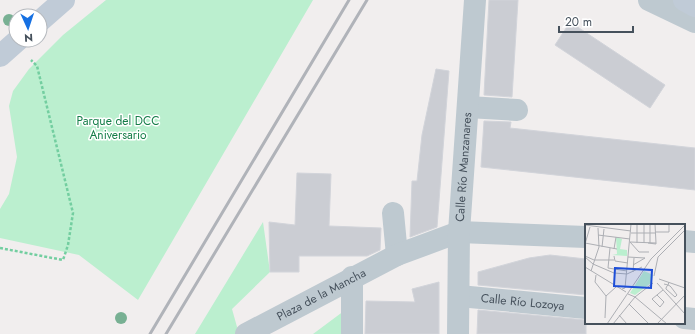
<svg xmlns="http://www.w3.org/2000/svg" width="695" height="334" viewBox="0 0 695 334" font-family="Jost,sans-serif">
<style>
.green{fill:#bbefcf}
.building{fill:#cbcdd3;stroke:#d2d4da}
.lines{fill:none;stroke-linecap:round;stroke-linejoin:round}
.path{stroke:#73cea0;stroke-width:2.5;stroke-dasharray:3 2;stroke-linecap:butt}
.street{stroke:#bec9d0;stroke-width:22}
.secondary{stroke:#c0cbd7;stroke-width:22}
.rail{stroke:#b0b3b9;stroke-width:3}
.tree{fill:#78b093}
.labels{text-anchor:middle;dominant-baseline:central;stroke-width:3;stroke-linejoin:round;paint-order:stroke}
.park-label{font-size:12px;fill:#157e49;stroke:#fff}
.street-label{font-size:12px;fill:#46515c;stroke:#fff}
.inset-road{fill:none;stroke:#adafb4;stroke-width:1}
.view{fill:#1d4ed8;fill-opacity:0.15;stroke:#1d4ed8;stroke-width:2}
.inset-edge{fill:none;stroke:#46515c;stroke-width:2}
</style>
<rect width="100%" height="100%" fill="#f1eeee"/>
<g class="green">
<path d="M106 0H313L138 300 79 255 0 238V209L9 194 17 157 9 106 13 91 29 69 63 35Z"/>
<path d="M263 222 270 272 232 309 239 334H195Z"/>
<path d="M352 305 357 334H313Z"/>
</g>
<g class="building">
<path d="M489 0H518L512 97 484 95Z"/>
<path d="M570 22 665 85 650 108 555 45Z"/>
<path d="M436 69 449 71 437 227 410 237 412 181H417L422 135Z"/>
<path d="M484 121 511 122 510 128 695 148V190L481 167Z"/>
<path d="M297 173 331 174 329 226 381 228 380 250 367 256H299V272H270L269 222 295 225Z"/>
<path d="M550 255 586 259V295L478 285V272L529 258Z"/>
<path d="M439 282V334H365L366 301 415 302 412 289Z"/>
<path d="M478 310 586 320V334H477Z"/>
</g>
<g class="lines">
<path class="path" d="M0 248 63 260 68 245 73 213 37 66 31 60"/>
<g class="street">
<path d="M649 0 695 22"/>
<path d="M468 107 517 110"/>
<path d="M393 213 397 255"/>
<path d="M684 241 695 242"/>
<path id="s1" d="M459 296 586 308"/>
<path d="M684 318 695 319"/>
<path id="s2" d="M246 334 397 255 459 232 586 237"/>
<path d="M352 334V277"/>
<path id="s3" d="M458 334 459 232 475 0"/>
</g>
<g class="secondary">
<path d="M684 0 695 6"/>
<path d="M40 21 64 0"/>
<path d="M0 56 18 40"/>
</g>
<g class="rail">
<path d="M150 334 349 0"/>
<path d="M166 334 367 0"/>
</g>
</g>
<g class="tree">
<circle cx="9" cy="20" r="6"/>
<circle cx="121" cy="318" r="6"/>
</g>
<g class="labels">
<g class="park-label">
<text x="118" y="121">Parque del DCC<tspan x="118" dy="14">Aniversario</tspan></text>
</g>
<g class="street-label">
<text stroke="none"><textPath href="#s3" startOffset="167">Calle Río Manzanares</textPath></text>
<text stroke="none"><textPath href="#s2" startOffset="85">Plaza de la Mancha</textPath></text>
<text stroke="none"><textPath href="#s1" startOffset="64">Calle Río Lozoya</textPath></text>
</g>
</g>
<g transform="translate(585 224)">
<rect width="100" height="100" fill="#f1eeee"/>
<path d="M31 13 37 15 35 25 42 26V32L27 31 32 30ZM59 47 68 51 66 59 50 71 45 69Z" fill="#bbefcf"/>
<path class="inset-road" d="M52 0V19M59 0V19M65 0V19M70 0 71 19M0 1 46 7M71 8H84V0M46 9H71M13 11 45 15M45 18 71 19V20L63 19M45 18 54 28H64M0 19 32 25M0 20 5 3M17 23 19 5M25 24 23 44 42 47M29 25 31 13M0 32 9 36H29M29 32 30 37 43 39M0 33 8 40 29 49 42 50 57 43M43 33 60 34 48 41M0 43 41 68M6 47 14 23 13 4M48 48 49 34M11 51 10 58 21 72M69 52 73 33 100 6M74 55 100 64M72 59 100 90M79 60 83 61 85 62 86 63 92 71 90 73 81 65V64L82 62 83 61 84 58M37 65 40 64 46 0M43 70 50 73 68 59M72 71 79 78 75 83 67 75 78 66M44 80 64 100M34 91 42 100M20 94 21 72 31 63M22 100 66 35 100 1M28 100 50 73 82 100M72 100 100 71"/>
<path class="view" d="M30 44 67 46 66 64 29 62Z"/>
<rect width="100" height="100" class="inset-edge"/>
</g>
<g transform="translate(28 28) rotate(177)"><circle r="19" fill="#ffffff" stroke="#b5b9be"/>
<path d="M0-3L7 15L0 10L-7 15Z" fill="#1670e2"/>
<text y="-6" font-size="11" font-weight="bold" text-anchor="middle" fill="#46515c">N</text>
</g>
<path d="M559 26v6h74v-6" fill="none" stroke="#46515c" stroke-width="2"/>
<text x="565" y="26" font-size="12" fill="#46515c" stroke="#ffffff" stroke-width="3" paint-order="stroke">20 m</text>
</svg>
